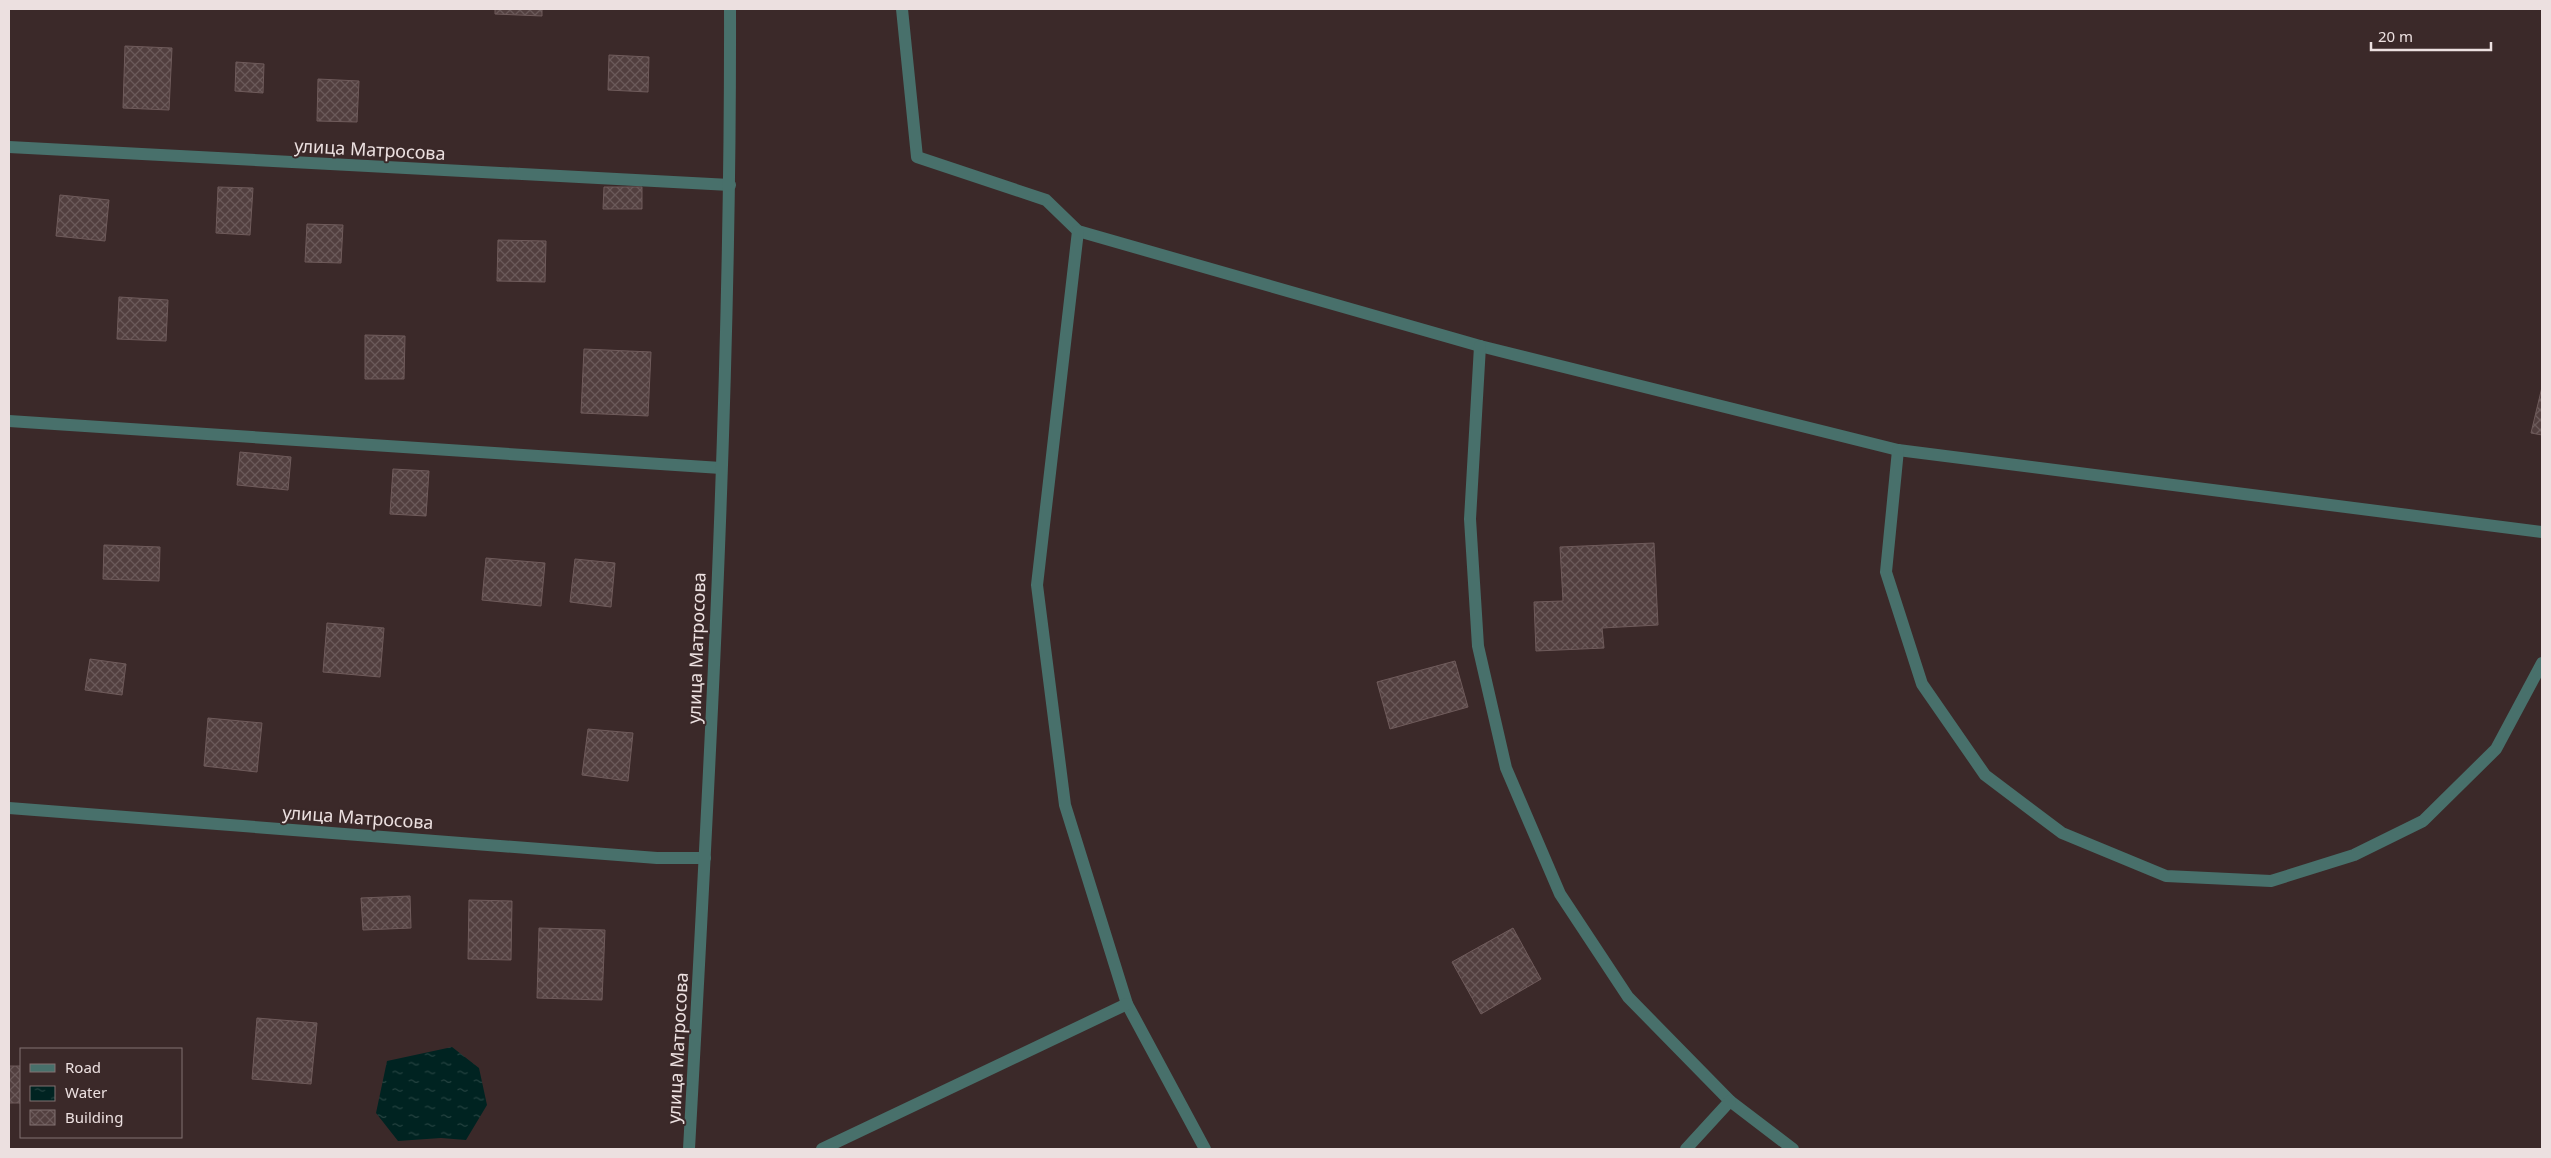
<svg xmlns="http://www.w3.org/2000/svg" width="2551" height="1158" viewBox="0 0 2551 1158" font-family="'Noto Sans',sans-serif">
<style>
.water{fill:url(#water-ripples)}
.building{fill:url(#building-cross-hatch);stroke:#6f5b5b}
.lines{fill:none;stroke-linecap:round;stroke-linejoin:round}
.minor{stroke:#48706b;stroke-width:12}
.labels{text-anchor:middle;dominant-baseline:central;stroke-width:4;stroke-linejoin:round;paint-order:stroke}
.street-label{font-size:18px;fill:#ece0e0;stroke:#3b2929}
</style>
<defs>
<pattern id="water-ripples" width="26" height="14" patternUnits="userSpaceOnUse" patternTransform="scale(1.25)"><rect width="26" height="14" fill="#002321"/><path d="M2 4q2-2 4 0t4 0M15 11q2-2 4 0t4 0" fill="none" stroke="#254341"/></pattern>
<pattern id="building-cross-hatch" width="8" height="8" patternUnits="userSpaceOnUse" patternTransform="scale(1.25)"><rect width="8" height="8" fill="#523f3f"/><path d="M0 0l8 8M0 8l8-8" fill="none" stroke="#6b5a5a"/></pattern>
</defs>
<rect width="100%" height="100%" fill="#3b2929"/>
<path class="water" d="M452 1047 479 1068 487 1105 466 1140 441 1138 398 1141 376 1113 387 1061Z"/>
<g class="building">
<path d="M495 9H542V16L495 14Z"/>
<path d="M125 46 172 48 169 110 123 108Z"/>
<path d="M609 55 649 57 648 92 608 90Z"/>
<path d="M236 62 264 64 263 93 235 91Z"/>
<path d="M318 79 359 81 357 122 317 121Z"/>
<path d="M218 187 253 188 250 235 216 233Z"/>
<path d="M604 187H642V209H603Z"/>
<path d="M60 195 109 200 105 241 56 236Z"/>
<path d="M307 224 343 225 341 263 305 262Z"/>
<path d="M498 240 546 241 545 282 497 281Z"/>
<path d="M119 297 168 300 166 341 117 339Z"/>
<path d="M365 335 405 336 404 379H365Z"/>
<path d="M584 349 651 352 648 416 581 413Z"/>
<path d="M2542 387V435L2531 433Z"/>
<path d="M240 452 291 457 288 490 237 485Z"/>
<path d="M393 469 429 471 426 516 390 514Z"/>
<path d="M1654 543 1658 625 1602 628 1604 648 1536 651 1534 602 1563 601 1560 547Z"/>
<path d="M104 545 160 547 159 581 103 579Z"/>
<path d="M486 558 545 563 541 606 482 600Z"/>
<path d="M575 559 615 563 611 607 570 602Z"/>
<path d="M327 623 384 628 380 677 323 672Z"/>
<path d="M90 659 126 664 122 695 85 690Z"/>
<path d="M1455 661 1468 707 1390 729 1377 682Z"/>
<path d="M208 718 262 723 257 772 204 766Z"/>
<path d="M588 729 633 733 628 781 582 775Z"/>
<path d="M410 896 411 928 363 930 361 898Z"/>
<path d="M469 900 512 901 511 960 468 959Z"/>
<path d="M539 928 605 930 602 1000 537 998Z"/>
<path d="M1513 928 1541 979 1481 1014 1452 962Z"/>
<path d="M257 1018 317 1023 311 1084 252 1079Z"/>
<rect x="9" y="1066" width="12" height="37"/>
</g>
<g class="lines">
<g class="minor">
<path d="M902 9 917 157 1046 200 1078 231 1480 346 1898 450 2542 532"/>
<path d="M9 147 730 185"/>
<path d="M1078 231 1037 585 1065 805 1127 1004 1205 1149"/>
<path d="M1480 346 1470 519 1478 646 1506 768 1560 894 1628 997 1730 1101 1793 1149"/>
<path d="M9 421 721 468"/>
<path d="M1898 450 1886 572 1922 684 1985 775 2062 833 2166 876 2271 881 2354 855 2423 821 2496 749 2542 663"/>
<path d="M9 808 657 858H705"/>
<path d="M689 1149C710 770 731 389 730 9"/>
<path d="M822 1149 1127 1004"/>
<path d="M1686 1149 1730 1101"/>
</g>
</g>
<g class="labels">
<g class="street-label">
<text transform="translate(370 149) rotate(3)">улица Матросова</text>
<text transform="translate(696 648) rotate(-88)">улица Матросова</text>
<text transform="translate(358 817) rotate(4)">улица Матросова</text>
<text transform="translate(677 1048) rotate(-87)">улица Матросова</text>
</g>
</g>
<rect width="2551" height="1158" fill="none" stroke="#ece0e0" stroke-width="20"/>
<rect x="20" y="1048" width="162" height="90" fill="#3b2929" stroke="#827272"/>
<rect x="30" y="1064" width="25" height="8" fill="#48706b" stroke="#827272"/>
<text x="65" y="1073" font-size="15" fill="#ece0e0">Road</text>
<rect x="30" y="1086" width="25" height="15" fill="url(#water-ripples)" stroke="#827272"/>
<text x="65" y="1098" font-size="15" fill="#ece0e0">Water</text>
<rect x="30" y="1110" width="25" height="15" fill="url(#building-cross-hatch)" stroke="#827272"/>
<text x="65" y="1123" font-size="15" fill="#ece0e0">Building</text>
<path d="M2371 42v8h120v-8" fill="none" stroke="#ece0e0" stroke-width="2.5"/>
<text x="2378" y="42" font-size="15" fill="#ece0e0" stroke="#3b2929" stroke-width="4" paint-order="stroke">20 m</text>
</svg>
